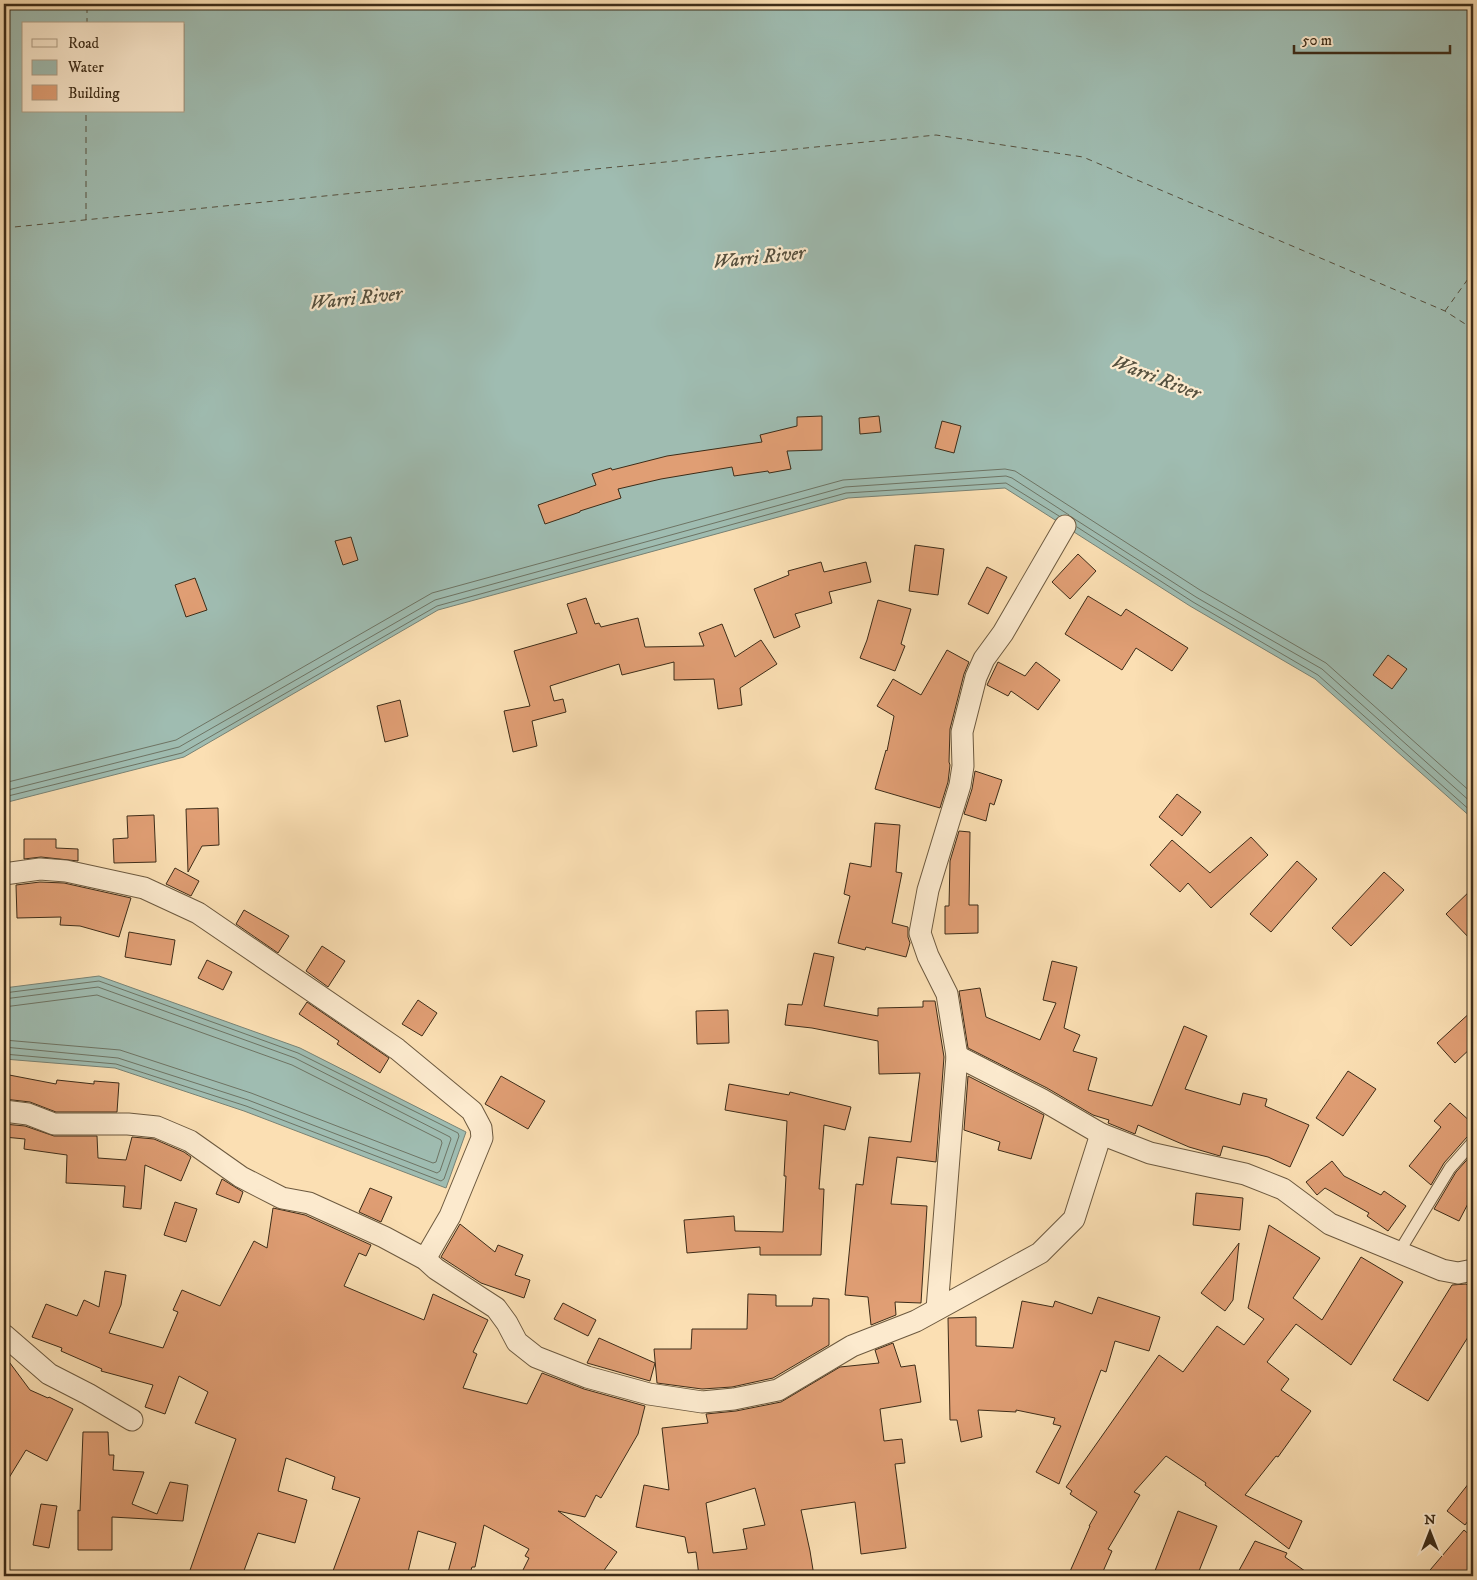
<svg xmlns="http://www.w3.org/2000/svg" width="1477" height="1580" viewBox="0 0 1477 1580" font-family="'IM FELL DW Pica',serif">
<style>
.water{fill:#9fbcb1;stroke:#788274;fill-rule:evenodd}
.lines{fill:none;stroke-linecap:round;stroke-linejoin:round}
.shore{stroke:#6e7464;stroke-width:1}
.ferry{stroke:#56503e;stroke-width:1;stroke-dasharray:6 5;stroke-linecap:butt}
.building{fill:#e09e74;stroke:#3d2c18;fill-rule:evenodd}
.service-casing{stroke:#6c593f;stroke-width:13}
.minor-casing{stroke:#6c593f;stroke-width:23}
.service{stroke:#fceace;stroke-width:11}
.minor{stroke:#fceace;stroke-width:21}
.labels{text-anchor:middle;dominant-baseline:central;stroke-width:4.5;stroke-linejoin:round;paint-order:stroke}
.water-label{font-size:20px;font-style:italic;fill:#56503e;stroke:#fceace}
</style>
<rect width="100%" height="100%" fill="#fbdfb3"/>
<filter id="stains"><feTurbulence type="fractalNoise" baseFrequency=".004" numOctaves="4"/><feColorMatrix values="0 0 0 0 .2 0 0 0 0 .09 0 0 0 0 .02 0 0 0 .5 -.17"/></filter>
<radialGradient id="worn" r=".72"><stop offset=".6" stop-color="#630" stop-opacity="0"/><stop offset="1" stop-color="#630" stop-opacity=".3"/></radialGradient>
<g class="water">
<path d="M4 4H1473V819L1315 679 1190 606 1005 488 848 498 438 610 184 757 4 803ZM24 24H184V111H24Z"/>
<path d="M99 976 300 1048 466 1132 446 1188 244 1111 115 1068 4 1059V988Z"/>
</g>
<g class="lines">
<g class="shore">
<path d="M1073 518 1196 597 1322 669 1473 804"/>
<path d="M1077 527 1193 602 1318 675 1473 813"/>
<path d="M4 783 176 740 432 593 843 480 1005 469 1015 471 1200 590 1326 663 1473 794"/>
<path d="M4 791 179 747 435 600 845 487 1006 476 1012 478 1069 515"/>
<path d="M4 797 182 753 437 606 846 493 1006 483 1059 516"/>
<path d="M4 993 99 981 298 1053 458 1133 459 1136 444 1179 441 1181 246 1106 116 1064 4 1054"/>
<path d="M4 999 98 987 295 1058 450 1137 451 1139 440 1171 437 1173 248 1100 118 1058 4 1047"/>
<path d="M4 1007 97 995 292 1065 441 1140 442 1143 436 1162 433 1163 251 1093 120 1050 4 1040"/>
</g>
<g class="ferry">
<path d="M87 24V4"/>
<path d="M86 220V111"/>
<path d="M4 228 936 135 1083 157 1445 311 1473 329"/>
<path d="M1445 311 1473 272"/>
</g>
</g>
<g class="building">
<path d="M822 416V450L787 451 791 469 769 473 768 471 734 476 732 467 661 479 618 489 621 498 580 511V512L545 524 538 505 596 485 592 474 611 468 612 470 667 456 762 442 760 435 797 426V417Z"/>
<path d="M879 416 881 432 860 434 859 418Z"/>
<path d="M942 421 961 426 954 453 935 448Z"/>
<path d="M351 537 358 560 343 565 335 541Z"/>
<path d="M915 545 944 549 938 595 909 591Z"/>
<path d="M1078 554 1096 571 1070 599 1052 582Z"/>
<path d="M821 562 824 572 866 562 871 582 829 592 832 603 795 614 800 627 774 638 754 589 789 575 788 571Z"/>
<path d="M987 567 1007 577 988 614 968 604Z"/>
<path d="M195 578 207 610 186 617 175 585Z"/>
<path d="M1088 596 1121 616 1126 609 1188 648 1172 671 1136 648 1122 670 1065 634Z"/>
<path d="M586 598 595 624 599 623 601 627 638 618 645 647 704 646 699 633 722 624 735 657 761 640 777 664 740 688 742 705 718 709 714 679 674 680V662L622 675 619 664 550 686 554 701 563 699 566 712 532 721 537 746 513 752 504 711 530 706 514 651 577 633 567 604Z"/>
<path d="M878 600 911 609 901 644 905 646 895 671 860 658 867 640Z"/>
<path d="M947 650 969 662 964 674 950 729 949 762 950 765 948 782 940 808 875 789 886 750 887 751 894 716 877 706 893 679 921 695Z"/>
<path d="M1388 655 1407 669 1392 689 1373 675Z"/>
<path d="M998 662 1025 676 1036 662 1060 680 1038 710 1011 691 1008 696 987 685Z"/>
<path d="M400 700 408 736 385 742 377 706Z"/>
<path d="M975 771 1002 780 994 805 990 803 986 821 964 814 972 789Z"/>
<path d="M1177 794 1201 812 1182 836 1159 817Z"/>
<path d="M218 808 219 845 202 846 188 872 186 809Z"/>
<path d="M154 815 156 862 114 863 113 839 128 838 127 816Z"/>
<path d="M875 823 900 825 896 872 902 873 892 923 908 927V937L910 943 906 957 866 947 865 950 838 943 850 896 844 894 850 863 871 867Z"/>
<path d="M959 831 970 832 969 905H978V933L945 934V906H949L950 861Z"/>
<path d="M1251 837 1268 855 1211 908 1188 883 1180 892 1150 865 1172 840 1210 873Z"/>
<path d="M24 839H56V848L78 849V861L41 857 24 859Z"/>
<path d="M1297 861 1317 879 1271 932 1250 914Z"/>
<path d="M175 868 199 881 191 896 166 884Z"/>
<path d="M1384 872 1404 890 1351 946 1332 928Z"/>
<path d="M40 882 64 883 131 898 119 937 80 926 60 925 61 917 17 918 16 885Z"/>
<path d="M1473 888V942L1446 914Z"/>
<path d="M244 910 289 936 278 953 236 924Z"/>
<path d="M129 932 175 940 171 965 125 957Z"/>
<path d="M322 946 345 961 328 987 306 971Z"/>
<path d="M814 953 834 957 824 1006 878 1016V1008L923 1007V1001H935L944 1057 936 1162 897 1157 891 1204 927 1206 921 1303 895 1302 896 1315 871 1325 868 1297 845 1295 856 1184 863 1185 869 1137 911 1142 920 1073 879 1074 878 1041 812 1028 785 1025 788 1004 802 1005Z"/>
<path d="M207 960 232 972 223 990 198 978Z"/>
<path d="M1052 961 1077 967 1064 1028 1080 1035 1073 1051 1097 1058 1088 1090 1152 1106 1184 1026 1207 1036 1185 1089 1240 1105 1243 1093 1267 1099 1265 1106 1309 1125 1290 1167 1268 1157 1223 1146 1220 1156 1189 1147 1138 1125 1135 1134 1108 1123 1109 1120 1093 1115 1047 1088 968 1048 959 991 980 988 986 1017 1040 1040 1056 1003 1043 1000Z"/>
<path d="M418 1000 437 1013 422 1036 402 1024Z"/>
<path d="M307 1002 389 1058 380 1073 337 1044 339 1041 299 1014Z"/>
<path d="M728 1010 729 1043 697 1044 696 1011Z"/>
<path d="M1473 1010V1046L1455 1063 1437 1043Z"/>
<path d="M1348 1071 1376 1089 1343 1136 1316 1118Z"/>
<path d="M4 1074 56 1084 57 1080 94 1084V1081L119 1083 117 1112H56L30 1102 4 1099Z"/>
<path d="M501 1076 545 1101 528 1129 485 1104Z"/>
<path d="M968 1076 1044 1115 1031 1159 998 1150 1000 1142 964 1130Z"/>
<path d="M729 1084 789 1095 790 1092 851 1107 845 1130 824 1125 819 1189H824L821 1255H760V1247L687 1253 684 1220 734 1216 735 1231 783 1232 786 1176H784L787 1121 725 1110Z"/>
<path d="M1450 1103 1473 1124V1135L1467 1137 1444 1163 1431 1185 1409 1166 1441 1127 1434 1121Z"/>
<path d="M4 1124 25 1126 54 1136H97L98 1158 126 1160 132 1137 154 1139 184 1152 191 1157 181 1181 145 1165 141 1209 123 1207 125 1186 66 1183 67 1155 24 1149 25 1139 4 1137Z"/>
<path d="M1473 1153V1194L1459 1221 1434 1209 1456 1172Z"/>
<path d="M1332 1161 1344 1176 1381 1195 1384 1191 1406 1206 1388 1231 1367 1216 1369 1213 1325 1188 1317 1195 1306 1182Z"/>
<path d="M222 1179 243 1192 239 1203 216 1194Z"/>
<path d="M370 1188 392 1197 381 1222 359 1212Z"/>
<path d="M1196 1193 1243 1198 1240 1230 1193 1225Z"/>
<path d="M175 1202 197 1209 186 1242 164 1235Z"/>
<path d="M273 1208 305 1215 371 1245 366 1256 359 1253 344 1286 424 1320 433 1294 488 1320 473 1352 477 1354 463 1388 527 1404 542 1373 584 1389 645 1406 638 1434 601 1498 596 1495 585 1517 558 1511 617 1552 600 1576H520L529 1558 525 1556 529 1549 484 1525 475 1567H472L469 1576H447L456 1543 418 1531 407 1576H347L333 1571 360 1498 332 1489 335 1477 286 1458 278 1491 307 1500 295 1543 258 1533 242 1576H188L236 1439 195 1423 208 1392 179 1376 165 1414 145 1407 153 1385 101 1371 102 1369 61 1351 62 1348 32 1337 46 1304 77 1316 84 1300 99 1307 105 1271 126 1275 121 1305 109 1333 163 1348 178 1312 173 1310 182 1290 220 1306 254 1241 267 1248Z"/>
<path d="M460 1224 495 1252 498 1245 523 1255 515 1275 530 1280 524 1298 481 1283 441 1257Z"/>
<path d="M1269 1225 1320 1258 1293 1298 1322 1320 1361 1257 1403 1282 1351 1365 1296 1324 1267 1362 1289 1379 1281 1390 1311 1411 1278 1457 1276 1456 1245 1495 1302 1521 1289 1549 1205 1485 1206 1483 1166 1456 1134 1492 1140 1495 1108 1549 1112 1551 1101 1576H1068L1090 1526H1089L1097 1512 1070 1494 1072 1491 1066 1487 1159 1355 1183 1372 1217 1326 1244 1345 1264 1319 1248 1308Z"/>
<path d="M1239 1243 1233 1300 1225 1311 1201 1293Z"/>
<path d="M1466 1284 1473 1289V1329L1428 1401 1393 1380 1452 1285Z"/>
<path d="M748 1294 776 1295V1306H812L813 1298 829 1299V1345L773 1378 732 1387 702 1389 657 1383 654 1349H691L692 1329H747Z"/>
<path d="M1098 1297 1160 1317 1149 1351 1115 1341 1106 1372 1101 1370 1059 1484 1036 1472 1061 1426 1053 1424 1055 1418 1016 1410V1412L978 1410 982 1437 961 1442 957 1420H950L948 1318 976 1317V1346L1013 1348 1022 1301 1053 1307 1055 1301 1092 1314Z"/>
<path d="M563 1303 596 1320 588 1336 554 1319Z"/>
<path d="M599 1338 655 1363 650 1381 587 1363Z"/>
<path d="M893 1343 901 1367 915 1365 921 1402 880 1409 884 1441 902 1439 905 1463 895 1464 906 1548 861 1554 855 1502 801 1510 810 1551 814 1576H699L696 1552 688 1553 685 1537 636 1527 644 1485 669 1490 662 1428 708 1423 706 1414 736 1411 781 1402 840 1367 879 1363 875 1350ZM755 1488 765 1525 743 1529 747 1549 713 1553 706 1503Z"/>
<path d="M4 1355 30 1390 48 1398 49 1397 73 1409 47 1461 26 1450 4 1486Z"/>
<path d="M83 1432H108L109 1455H114L113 1470 144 1472 132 1504 157 1514 170 1482 188 1485 183 1521 112 1517V1550H78V1510L80 1511Z"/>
<path d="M1473 1478V1514L1465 1525 1447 1511Z"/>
<path d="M41 1504 57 1506 49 1548 33 1545Z"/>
<path d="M1178 1511 1217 1526 1197 1576H1153Z"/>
<path d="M1464 1530 1473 1538V1567L1466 1576H1425Z"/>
<path d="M1255 1541 1287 1553 1285 1557 1312 1576H1236Z"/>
</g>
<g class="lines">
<defs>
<path id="service" d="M1399 1252 1450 1168 1473 1142"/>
<g id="minor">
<path d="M4 874 40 869 66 871 144 888 198 913 397 1049 472 1111 481 1128 482 1138 450 1216 425 1259"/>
<path d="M957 1056 1041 1099 1101 1134 1150 1153 1245 1174 1283 1189 1330 1224 1442 1270 1458 1273 1473 1270"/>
<path d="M4 1111 28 1114 54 1124H128L157 1127 190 1141 241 1177 282 1198 309 1203 384 1237 425 1259 436 1269 496 1308 507 1323 517 1342 536 1357 587 1377 649 1394 702 1402 734 1399 778 1390 852 1346 916 1321 1040 1253 1074 1219 1101 1134"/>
<path d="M937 1309 957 1056 947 994 928 956 920 933 928 890 960 785 963 766 962 732 976 677 984 659 1003 633 1065 526"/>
<path d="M4 1335 49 1374 88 1394 132 1420"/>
</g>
</defs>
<use href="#service" class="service-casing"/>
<use href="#minor" class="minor-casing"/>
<use href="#service" class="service"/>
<use href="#minor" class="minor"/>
</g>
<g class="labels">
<g class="water-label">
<text transform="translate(759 258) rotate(-6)">Warri River</text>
<text transform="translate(356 299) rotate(-6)">Warri River</text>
<text transform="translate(1156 378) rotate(21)">Warri River</text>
</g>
</g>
<rect width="1477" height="1580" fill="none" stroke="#fbdfb3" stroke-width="20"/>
<rect x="5" y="5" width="1467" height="1570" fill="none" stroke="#3d2c18" stroke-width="2.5"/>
<rect x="10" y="10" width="1457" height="1560" fill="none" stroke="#3d2c18"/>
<rect x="22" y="22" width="162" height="90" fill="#fceace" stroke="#b09e85"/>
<rect x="32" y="39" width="25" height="8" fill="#fceace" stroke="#b09e85"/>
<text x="68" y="48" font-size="15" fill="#3d2c18">Road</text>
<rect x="32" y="60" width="25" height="15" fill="#9fbcb1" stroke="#b09e85"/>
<text x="68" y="72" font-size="15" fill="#3d2c18">Water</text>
<rect x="32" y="85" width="25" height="15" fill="#e09e74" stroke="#b09e85"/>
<text x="68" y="98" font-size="15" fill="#3d2c18">Building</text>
<g transform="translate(1430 1532)" stroke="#fceace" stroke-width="4" paint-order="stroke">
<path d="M0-4L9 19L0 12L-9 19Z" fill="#3d2c18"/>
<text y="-8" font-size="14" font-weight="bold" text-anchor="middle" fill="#3d2c18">N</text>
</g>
<path d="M1294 45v8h156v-8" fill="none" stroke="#3d2c18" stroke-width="2.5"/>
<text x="1302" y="45" font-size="15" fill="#3d2c18" stroke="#fceace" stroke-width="4" paint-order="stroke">50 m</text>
<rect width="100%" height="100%" filter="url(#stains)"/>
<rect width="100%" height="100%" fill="url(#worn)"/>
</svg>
